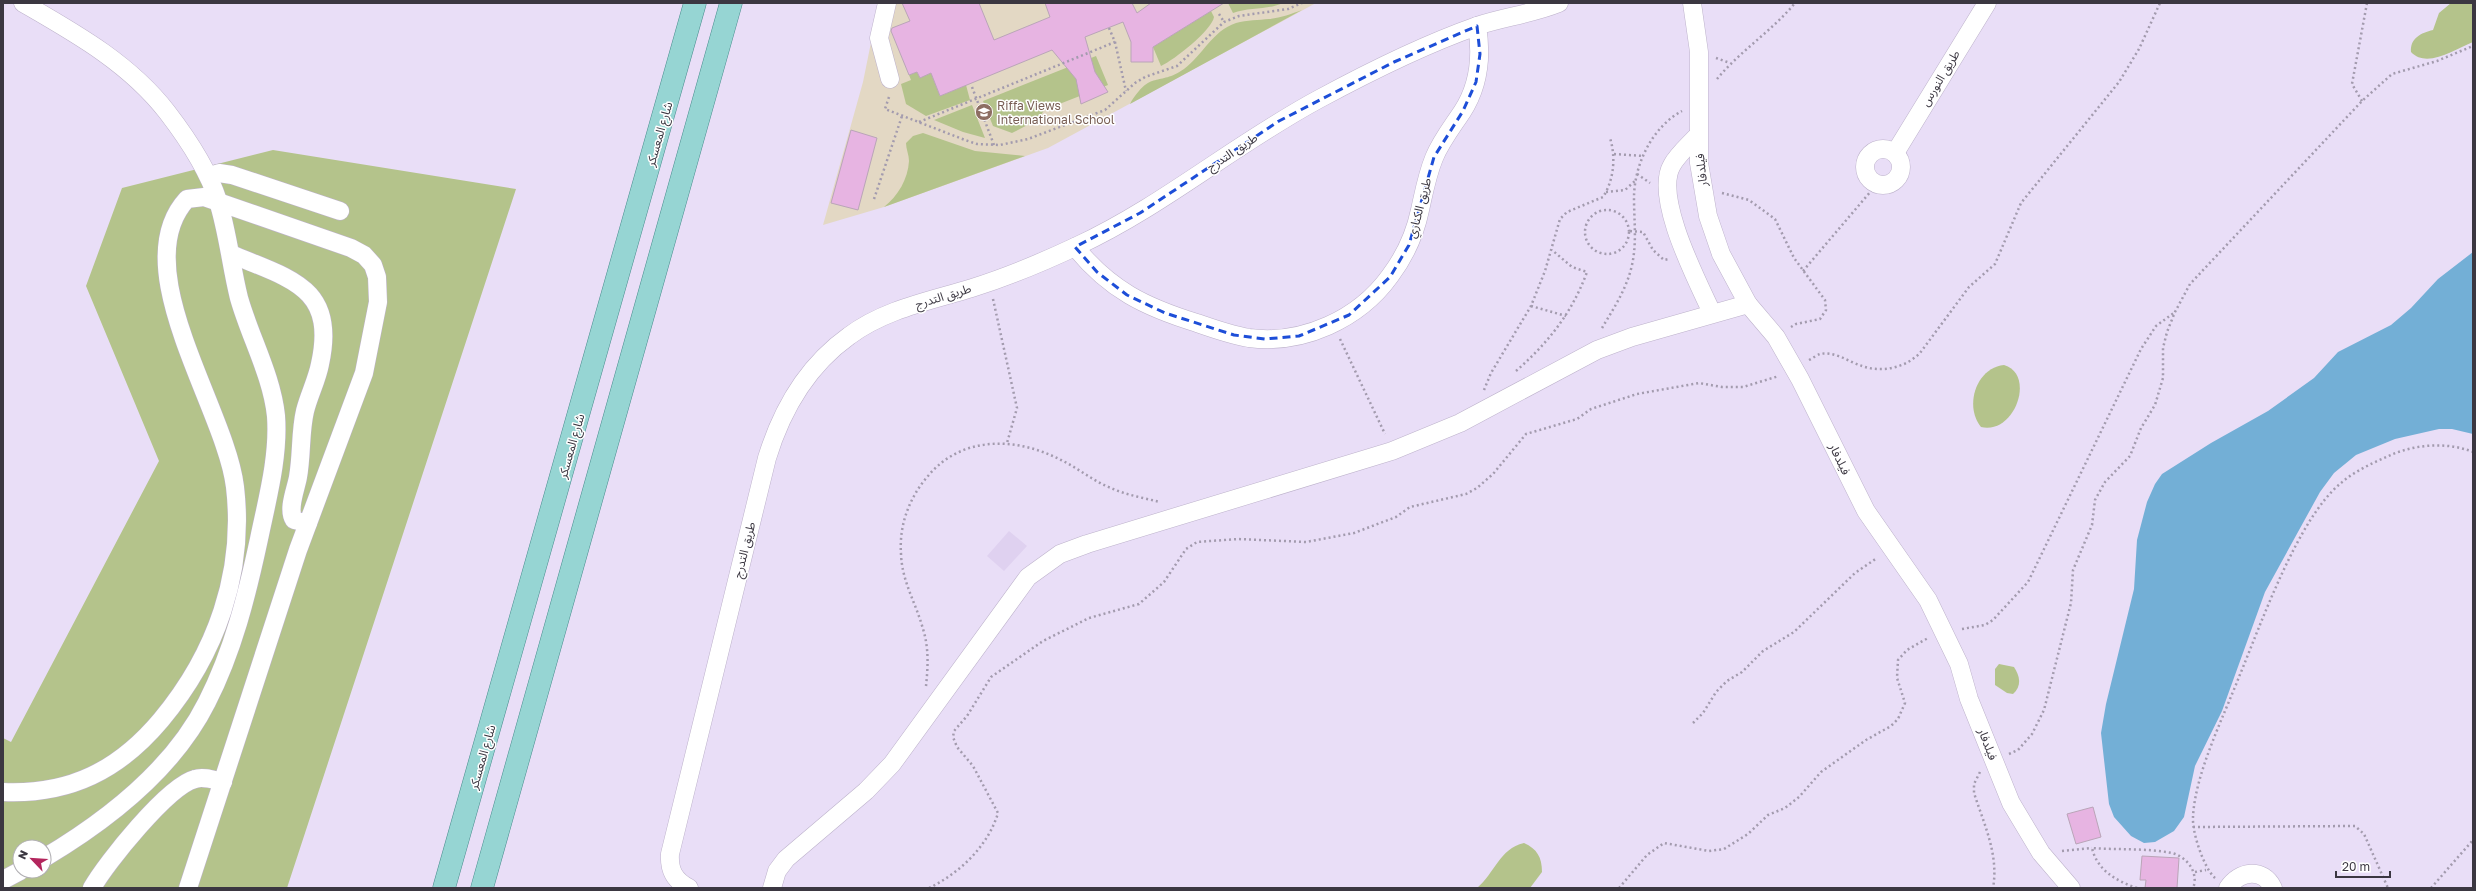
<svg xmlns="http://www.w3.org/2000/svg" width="2476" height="891" viewBox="0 0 2476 891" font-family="'Golos Text','Noto Sans Arabic',sans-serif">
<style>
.built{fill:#dfd1f0}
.education{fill:#e3d8c4}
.green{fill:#b4c38b;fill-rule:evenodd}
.water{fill:#73afd6}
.building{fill:#e7b4e2;stroke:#baa5b8}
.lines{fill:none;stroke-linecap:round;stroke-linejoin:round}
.minor-casing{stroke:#bdb2cb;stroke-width:19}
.major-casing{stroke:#498c8d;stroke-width:23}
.path{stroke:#a39bae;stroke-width:2.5;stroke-dasharray:2 3;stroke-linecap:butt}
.minor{stroke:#fff;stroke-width:18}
.major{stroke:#96d5d3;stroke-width:22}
.marked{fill:none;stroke:#1d4ed8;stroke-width:3;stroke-dasharray:8 5;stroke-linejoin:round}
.labels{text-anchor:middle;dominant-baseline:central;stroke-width:3;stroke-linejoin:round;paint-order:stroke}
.street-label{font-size:12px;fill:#3b3741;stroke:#fff}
.education-label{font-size:12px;fill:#785e54;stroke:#fff;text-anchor:start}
</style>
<rect width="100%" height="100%" fill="#e9def7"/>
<path class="built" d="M1009 531 1027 546 1004 571 987 556Z"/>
<path class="education" d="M879 3H1316L1048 148 884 207 823 225 863 82Z"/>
<g class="green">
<path d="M1228 3H1283C1268 10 1249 7 1233 13Z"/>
<path d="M2451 3H2473V42C2455 49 2427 69 2411 52 2410 38 2421 33 2433 30L2439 13Z"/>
<path d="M1302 10 1130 104C1151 69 1158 87 1184 69 1203 55 1212 31 1236 23 1247 20 1259 20 1269 19 1281 18 1291 14 1302 10Z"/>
<path d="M1211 11 1214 17C1212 30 1174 60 1161 66L1153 47Z"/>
<path d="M1096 56 1108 85 1044 110 1039 119 1012 133 993 126 983 101Z"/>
<path d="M917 72 920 78 931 73 940 96 966 85 970 100 926 116 906 104 901 84 911 80 909 75Z"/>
<path d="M972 105 985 138 963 132 934 120Z"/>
<path d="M923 133 975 151 1025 156 884 207C898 196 908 179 909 161 909 155 906 149 906 143L913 136Z"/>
<path d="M273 150 516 189 287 888H3V738L11 742 159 461 86 286 122 188ZM20 847H44V871H20Z"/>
<path d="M2004 365C2036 374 2015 435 1981 427 1964 406 1976 368 2004 365Z"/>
<path d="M1999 664 2014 667C2020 676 2022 686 2013 694L2007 693 1995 685V669Z"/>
<path d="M1524 843C1537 849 1542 857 1542 872L1530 888H1477C1495 873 1499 849 1524 843Z"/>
</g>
<path class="water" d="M2473 252V434L2452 429H2439L2395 439 2356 455 2334 473 2320 492 2265 592 2222 711 2195 766 2184 817 2174 831 2155 842 2144 843 2131 836 2114 817 2109 804 2101 733 2106 704 2134 589 2137 540 2147 502 2155 484 2162 474 2211 443 2268 411 2314 378 2338 352 2391 325 2411 308 2438 279Z"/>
<g class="building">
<path d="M902 3H979L994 40 1050 17 1045 3H1132L1137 13 1151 3H1224L1153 47V62H1131V42L1123 22 1085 37 1095 72 1108 92 1081 104 1076 79 1052 50 940 96 931 73 920 78 917 72 909 75 891 31 892 28 910 21Z"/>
<path d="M851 130 877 138 858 210 831 203Z"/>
<path d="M2093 807 2101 837 2076 844 2067 814Z"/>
<path d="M2142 856 2179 858 2177 888H2145L2146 880H2140Z"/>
</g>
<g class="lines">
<defs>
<g id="minor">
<path d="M23 3C75 33 129 63 167 112 187 138 208 169 218 201 228 233 231 266 239 298 250 337 272 376 276 416 279 457 267 500 259 539 247 595 233 651 207 702 173 770 108 820 44 858"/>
<path d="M887 3 879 38 890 79"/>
<path d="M1692 3 1699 52V163L1708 216 1721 254 1748 304 1776 337 1800 379 1866 511 1928 600 1959 664 1969 699 2011 803 2041 853 2071 888"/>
<path d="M1698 135C1690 144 1678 154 1672 165 1653 197 1698 282 1712 313"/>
<circle cx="1883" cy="167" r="18"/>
<path d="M1895 153 1987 3"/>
<path d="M209 176 219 173 232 175 340 211"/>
<path d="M1075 247C1110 290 1145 307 1197 323 1214 329 1231 335 1249 338 1303 345 1359 319 1390 276 1405 256 1415 234 1420 210 1424 192 1427 175 1434 158 1441 141 1452 127 1462 112 1479 86 1482 56 1477 26"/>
<path d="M231 254C290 279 337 287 320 364 317 380 309 395 305 411 300 432 302 455 298 477 296 489 287 509 294 520L308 523"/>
<path d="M3 792C70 795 119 770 161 720 216 654 245 573 235 487 226 409 124 267 187 199L204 197 351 248 364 255 373 265 377 277 378 302 364 373 298 550 188 888"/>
<path d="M3 880 20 871"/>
<path d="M92 888C106 863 168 786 195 779 203 776 214 780 223 782"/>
<path d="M689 888C674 880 669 870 670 854L767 458C782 409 807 366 849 336 885 309 930 301 972 288 1007 277 1043 262 1077 246 1163 206 1235 144 1319 99 1369 72 1423 45 1477 26 1504 17 1532 14 1559 3"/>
<path d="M772 888 777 871 786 859 866 791 892 764 1028 577 1060 554 1087 544 1392 451 1460 423 1597 350 1632 337 1748 304"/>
<path d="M2228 888C2239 871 2263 867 2273 888"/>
</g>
<g id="major">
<path d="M444 888 695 3"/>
<path d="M482 888 731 3"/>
</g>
</defs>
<use href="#minor" class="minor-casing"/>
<use href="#major" class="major-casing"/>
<g class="path">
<path d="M1219 14 1224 22"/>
<path d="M1109 28 1115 42 1126 91"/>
<path d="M1716 58 1730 63"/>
<path d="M1717 79C1740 51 1772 31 1795 3"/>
<path d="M972 87 994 145"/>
<path d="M889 97 885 109 965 140 977 144 1000 145 1028 139 1105 110 1135 83 1145 77 1177 66 1224 22 1239 16 1288 9 1302 3"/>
<path d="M2362 101 2352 84 2367 3"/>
<path d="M919 122 1115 42"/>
<path d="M1614 154 1644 156"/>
<path d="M1637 174 1650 183"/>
<path d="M1606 192 1625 190 1636 180"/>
<path d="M1722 193 1749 200 1775 219 1794 258 1825 300 1826 310 1820 319 1796 324 1791 327"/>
<path d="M874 199 902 116"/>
<circle cx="1607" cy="232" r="22"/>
<path d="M1630 231 1643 232 1653 250 1664 260 1669 259"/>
<path d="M1803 271 1877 184"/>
<path d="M993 299 1017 408 1007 443"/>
<path d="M1531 306 1566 316"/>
<path d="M1602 328C1614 308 1627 288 1632 265 1637 242 1634 221 1634 198 1634 165 1652 127 1682 111"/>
<path d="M1340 339 1385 434"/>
<path d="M1809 360C1813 358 1817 355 1820 354 1835 351 1849 362 1862 366 1882 373 1905 368 1920 353L1969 287 1995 264 2021 203 2119 82 2139 49 2160 3"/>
<path d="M1516 371C1548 343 1572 313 1587 272L1572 267 1552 250"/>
<path d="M1484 390 1491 373 1531 306 1545 271 1560 219 1567 212 1603 197C1614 180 1616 157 1610 138"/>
<path d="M1962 629 1985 625 1993 620 2028 582 2141 349 2156 326 2175 312"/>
<path d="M926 686C928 667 929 648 923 629 916 603 902 582 901 554 899 525 909 498 928 476 962 435 1017 437 1061 460 1078 468 1093 481 1111 488 1126 495 1144 498 1160 502"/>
<path d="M1693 723 1703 713 1716 692 1727 681 1742 672 1763 651 1794 632 1855 573 1877 558"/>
<path d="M2009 754 2018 750 2032 734 2044 710 2071 603 2073 570 2092 525 2095 500 2105 482 2130 456 2141 428 2155 405 2163 378V348L2167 332 2175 312 2190 284 2362 101 2392 74 2437 61 2473 46"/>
<path d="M1980 772 1974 784V793C1984 824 1999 855 1993 888"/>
<path d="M2193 827 2355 826 2364 834 2388 888"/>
<path d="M2062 851 2092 848"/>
<path d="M2195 872 2206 870"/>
<path d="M2215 878C2204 868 2192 833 2193 817 2195 774 2223 718 2239 677 2261 624 2298 518 2341 483 2356 470 2375 462 2393 454 2418 444 2448 442 2473 452"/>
<path d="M929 888C960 873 988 846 998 813L973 766 957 747 953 737 954 731 967 716 991 677 1043 641 1089 618 1139 604 1164 582 1186 549 1197 542 1238 539 1306 542 1354 533 1396 517 1410 507 1466 494 1477 488 1493 474 1526 434 1577 419 1591 409 1637 394 1699 383 1722 387H1743L1779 376"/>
<path d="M1619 888 1647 855 1664 843 1709 851 1724 849 1748 834 1768 815 1785 808 1799 797 1821 772 1866 740 1891 726 1898 719 1905 703 1897 678 1898 660 1907 650 1928 638"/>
<path d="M2137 888C2116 881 2097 870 2092 848 2118 850 2147 848 2172 853 2188 857 2199 874 2193 888"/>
<path d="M2431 888 2473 840"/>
</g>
<use href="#minor" class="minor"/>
<use href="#major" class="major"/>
</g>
<path class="marked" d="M1477 26 1480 54 1476 82 1463 111 1434 157 1409 245 1390 277 1349 315 1299 336 1265 339 1234 335 1165 313 1127 295 1097 272 1075 247 1140 213 1279 121 1394 62Z"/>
<defs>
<symbol id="school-disc" viewBox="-11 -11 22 22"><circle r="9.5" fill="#8d6e63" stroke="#fff"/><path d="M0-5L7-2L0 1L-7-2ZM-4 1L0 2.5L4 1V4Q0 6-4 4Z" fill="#fff"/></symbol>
</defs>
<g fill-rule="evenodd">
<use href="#school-disc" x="974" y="102" width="20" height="20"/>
</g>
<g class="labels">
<g class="street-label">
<text transform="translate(1940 78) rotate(-59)">طريق النورس</text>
<text transform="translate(659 134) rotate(-74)">شارع المعسكر</text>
<text transform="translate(1232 152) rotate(-34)">طريق التدرج</text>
<text transform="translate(1701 170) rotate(-96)">فيلدفار</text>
<text transform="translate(1419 208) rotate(-75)">طريق الكناري</text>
<text transform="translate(943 296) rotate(-17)">طريق التدرج</text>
<text transform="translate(571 446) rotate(-74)">شارع المعسكر</text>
<text transform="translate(1840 459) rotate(64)">فيلدفار</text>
<text transform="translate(744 550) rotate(-76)">طريق التدرج</text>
<text transform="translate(1988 744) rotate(69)">فيلدفار</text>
<text transform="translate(482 757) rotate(-74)">شارع المعسكر</text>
</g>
<g class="education-label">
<text x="997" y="105">Riffa Views<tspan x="997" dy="14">International School</tspan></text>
</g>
</g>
<rect width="2476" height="891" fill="none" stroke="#3b3741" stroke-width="8"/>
<g transform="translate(32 859) rotate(295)"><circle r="19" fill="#ffffff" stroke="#b1afb3"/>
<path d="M0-3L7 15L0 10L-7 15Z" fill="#b3265d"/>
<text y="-6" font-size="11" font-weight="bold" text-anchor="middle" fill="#3b3741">N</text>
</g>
<path d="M2336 871v6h54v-6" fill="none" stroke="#3b3741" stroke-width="2"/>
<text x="2342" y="871" font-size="12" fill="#3b3741" stroke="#ffffff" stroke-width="3" paint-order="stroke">20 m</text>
</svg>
